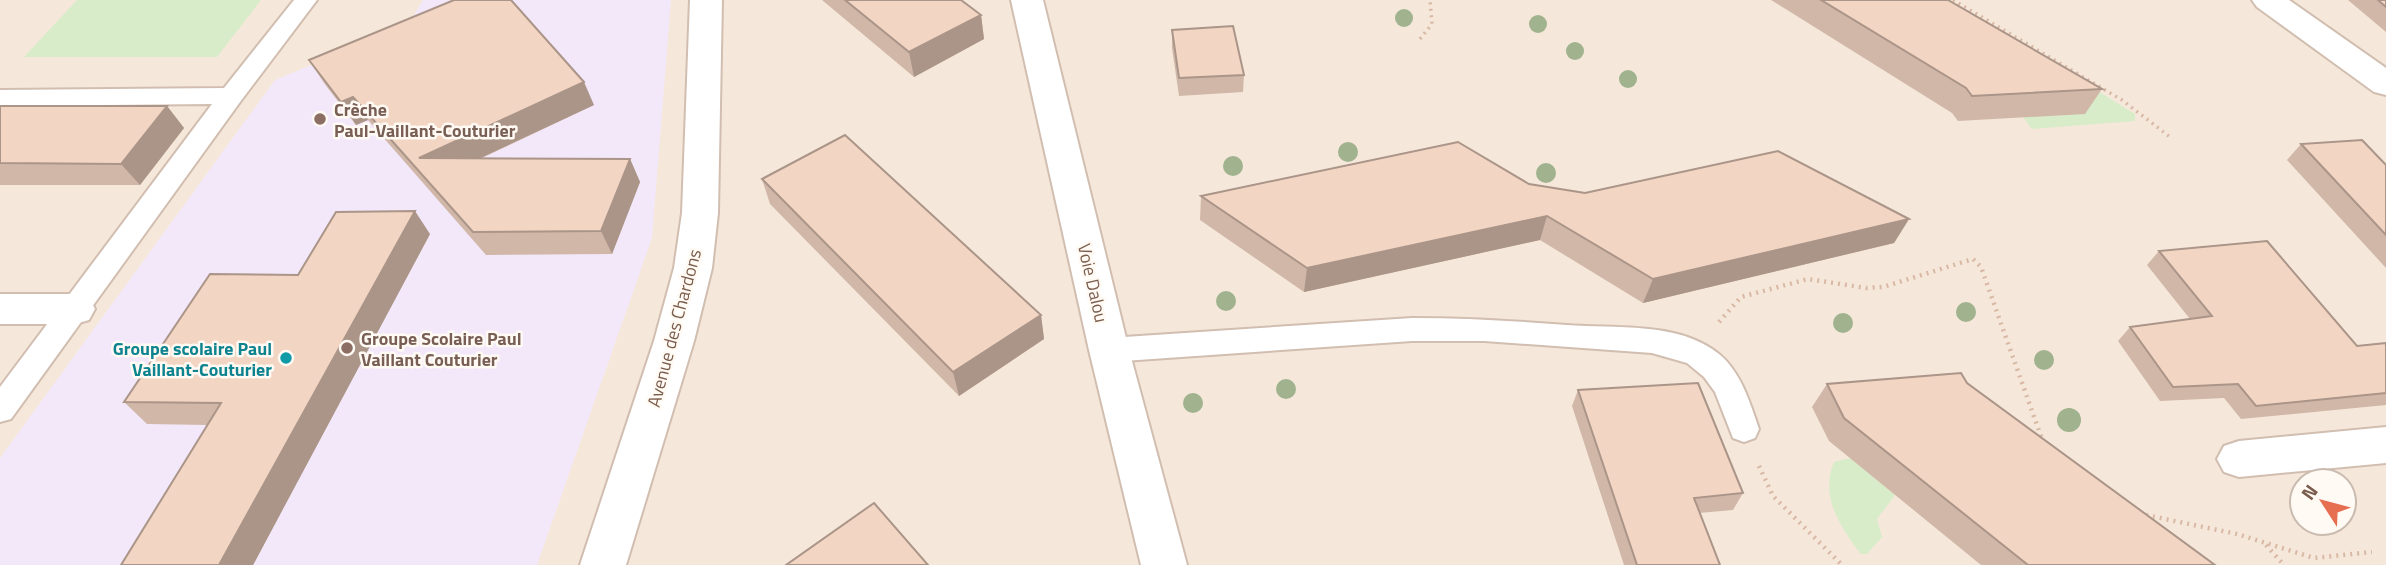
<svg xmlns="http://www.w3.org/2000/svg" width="2386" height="565" viewBox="0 0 2386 565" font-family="'Titillium Web',sans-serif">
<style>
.residential{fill:#f5e8da;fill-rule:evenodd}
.education{fill:#f3e8fa}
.green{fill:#d8ecc9}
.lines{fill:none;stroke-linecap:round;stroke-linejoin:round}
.service-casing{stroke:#d1beb0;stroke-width:4}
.minor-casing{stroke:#d1beb0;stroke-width:4}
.path-far1{stroke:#d9b8a5;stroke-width:3.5;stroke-dasharray:2 4.5;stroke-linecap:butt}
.path{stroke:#d9b8a5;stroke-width:4.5;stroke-dasharray:2 5;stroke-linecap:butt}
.service{fill:#fff;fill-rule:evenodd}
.minor{fill:#fff;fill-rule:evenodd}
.tree{fill:#a0b28e}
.wall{fill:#d1b7a8}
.shaded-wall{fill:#aa9588}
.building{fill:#f3d5c3;stroke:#aa9588;stroke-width:2}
.education-dot{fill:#8d6e63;stroke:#fffaf3;stroke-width:2.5}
.culture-dot{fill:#0f9aa8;stroke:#fffaf3;stroke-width:2.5}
.labels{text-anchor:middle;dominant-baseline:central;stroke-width:5;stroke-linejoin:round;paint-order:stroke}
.education-label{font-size:18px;font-weight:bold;fill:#785e54;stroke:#fffaf3;text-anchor:start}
.street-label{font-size:18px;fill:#7a5c4d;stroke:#fffaf3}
.culture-label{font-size:18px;font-weight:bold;fill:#0d838f;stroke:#fffaf3;text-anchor:end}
</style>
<rect width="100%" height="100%" fill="#fdf6ec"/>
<path class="residential" d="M0 0H2386V565H0ZM2302 481H2344V523H2302Z"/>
<path class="education" d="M423 0H671L652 238 537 565H0V458L275 80 408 25Z"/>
<g class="green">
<path d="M77 0H261L217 57H24Z"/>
<path d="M2044 58 2135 114V121L2032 129 2023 117 2067 115Z"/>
<path d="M1850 458 1895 495 1877 519 1882 537 1867 554H1861C1841 529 1819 495 1834 462Z"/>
</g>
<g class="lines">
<defs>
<g id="service">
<path d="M294 0H317L240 102 11 419 0 422V387L212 104 0 106V90L224 88Z"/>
<path d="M1412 318C1464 318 1515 321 1567 325 1616 329 1678 321 1719 354 1741 372 1750 403 1759 429L1755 438 1744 442 1733 438 1715 392 1704 377 1687 363 1652 353 1484 341H1412L1109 362 1099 358 1094 350 1099 342 1109 338Z"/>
</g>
<g id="minor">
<path d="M690 0H722L718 213 712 268 694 341 626 565H580L654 341 674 268 682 213Z"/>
<path d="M1011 0H1043L1129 350 1187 565H1141L1089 350Z"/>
<path d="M2252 0H2289L2386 68V95L2374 92 2257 7Z"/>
<path d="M0 294H75L89 298 95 309 89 320 75 324H0Z"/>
<path d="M2386 427V463L2239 477 2224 472 2217 459 2224 446 2239 441Z"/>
</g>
</defs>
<use href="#service" class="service-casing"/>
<use href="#minor" class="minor-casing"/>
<g class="path-far1">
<path d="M1953 0 2122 100 2170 137"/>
<path d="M1420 39 1432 24 1430 0"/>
</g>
<g class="path">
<path d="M1719 322 1741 297 1808 279 1866 288 1883 287 1973 259 1981 267 2043 442"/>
<path d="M1759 466 1773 496 1842 565"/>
<path d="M2146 515 2237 534 2314 558 2372 552"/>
<path d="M2266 545 2284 565"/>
</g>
<use href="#service" class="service"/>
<use href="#minor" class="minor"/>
</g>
<g class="tree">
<circle cx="1404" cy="18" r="9"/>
<circle cx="1538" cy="24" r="9"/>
<circle cx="1575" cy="51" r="9"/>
<circle cx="1628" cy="79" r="9"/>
<circle cx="1348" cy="152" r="10"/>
<circle cx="1233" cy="166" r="10"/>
<circle cx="1546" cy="173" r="10"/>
<circle cx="1226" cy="301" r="10"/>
<circle cx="1966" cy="312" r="10"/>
<circle cx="1843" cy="323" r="10"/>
<circle cx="2044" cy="360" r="10"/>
<circle cx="1286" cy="389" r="10"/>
<circle cx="1193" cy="403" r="10"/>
<circle cx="2069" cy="420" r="12"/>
</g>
<g class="wall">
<path d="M822 0H961L981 15 984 39 914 77Z"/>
<path d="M1771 0H1948L2102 89 2085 114 1958 121 1952 113Z"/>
<path d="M2348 0H2386V32Z"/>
<path d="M1172 30 1244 75 1243 92 1179 96 1172 48Z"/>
<path d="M309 60 594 105 482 158 630 159 640 182 612 254 486 255 368 120 356 125 324 83Z"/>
<path d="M0 106H167L184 128 140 185H0Z"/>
<path d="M2301 144 2386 165V268L2287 160Z"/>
<path d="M762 179 1041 315 1044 339 959 396 770 204Z"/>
<path d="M1529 184 1585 193 1909 219 1894 243 1643 303 1540 240 1304 292 1200 220 1201 196Z"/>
<path d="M430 234 253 565H121L207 425 147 424 124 402 298 275Z"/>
<path d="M2159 251 2357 346 2386 343V405L2241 419 2224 398 2160 401 2118 341 2130 327 2190 319 2147 265Z"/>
<path d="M1967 383 2215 565H1981L1829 441 1812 407 1827 384Z"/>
<path d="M1578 390 1743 493 1733 510 1699 513 1720 565H1624L1572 406Z"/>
</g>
<g class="shaded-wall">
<path d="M981 15 984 39 914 77 909 52Z"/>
<path d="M584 82 594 105 433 180 419 158Z"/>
<path d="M353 97 368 120 356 125 341 102Z"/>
<path d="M167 106 184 128 140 185 121 164Z"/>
<path d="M630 159 640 182 612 254 601 231Z"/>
<path d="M415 211 430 234 253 565H219Z"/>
<path d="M1547 216 1540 240 1304 292 1307 268Z"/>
<path d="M1909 219 1894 243 1643 303 1653 279Z"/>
<path d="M1041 315 1044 339 959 396 953 372Z"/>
</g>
<g class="building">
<path d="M454 0H511L584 82 419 158 630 159 601 231 473 232 353 97 341 102 309 60Z"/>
<path d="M845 0H961L981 15 909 52Z"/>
<path d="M1821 0H1948L2102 89 1972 96 1966 88Z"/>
<path d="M2378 0H2386V7Z"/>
<path d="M1233 26 1244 75 1179 78 1172 30Z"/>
<path d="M0 106H167L121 164 0 163Z"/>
<path d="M845 135 1041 315 953 372 762 179Z"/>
<path d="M2362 140 2386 165V235L2301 144Z"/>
<path d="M1458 142 1529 184 1585 193 1778 151 1909 219 1653 279 1547 216 1307 268 1201 196Z"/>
<path d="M415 211 219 565H121L221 403 124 402 210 274 298 275 336 212Z"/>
<path d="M2267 241 2357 346 2386 343V393L2256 406 2238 384 2173 387 2130 327 2212 316 2159 251Z"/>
<path d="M1961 373 1967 383 2215 565H2028L1844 418 1827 384Z"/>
<path d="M1698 383 1743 493 1694 498 1720 565H1637L1578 390Z"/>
<path d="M874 503 928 565H786Z"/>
</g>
<g class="education-dot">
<circle cx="320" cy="119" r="7"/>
<circle cx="347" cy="348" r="7"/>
</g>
<circle class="culture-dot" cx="286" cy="358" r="7"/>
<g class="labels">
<g class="education-label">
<text x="334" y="109">Crèche<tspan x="334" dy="21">Paul-Vaillant-Couturier</tspan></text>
<text x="361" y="338">Groupe Scolaire Paul<tspan x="361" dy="21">Vaillant Couturier</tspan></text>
</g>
<g class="street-label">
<text transform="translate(1093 283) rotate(77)">Voie Dalou</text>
<text transform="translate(674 328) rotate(-75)">Avenue des Chardons</text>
</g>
<g class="culture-label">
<text x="272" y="348">Groupe scolaire Paul<tspan x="272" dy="21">Vaillant-Couturier</tspan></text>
</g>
</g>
<g transform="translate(2323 502) rotate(306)"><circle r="33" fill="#fffaf3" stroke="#cabbb1" stroke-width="2"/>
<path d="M0-5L12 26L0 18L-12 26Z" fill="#e76f51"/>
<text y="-10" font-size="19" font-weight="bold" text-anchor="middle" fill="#7a5c4d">N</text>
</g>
</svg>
